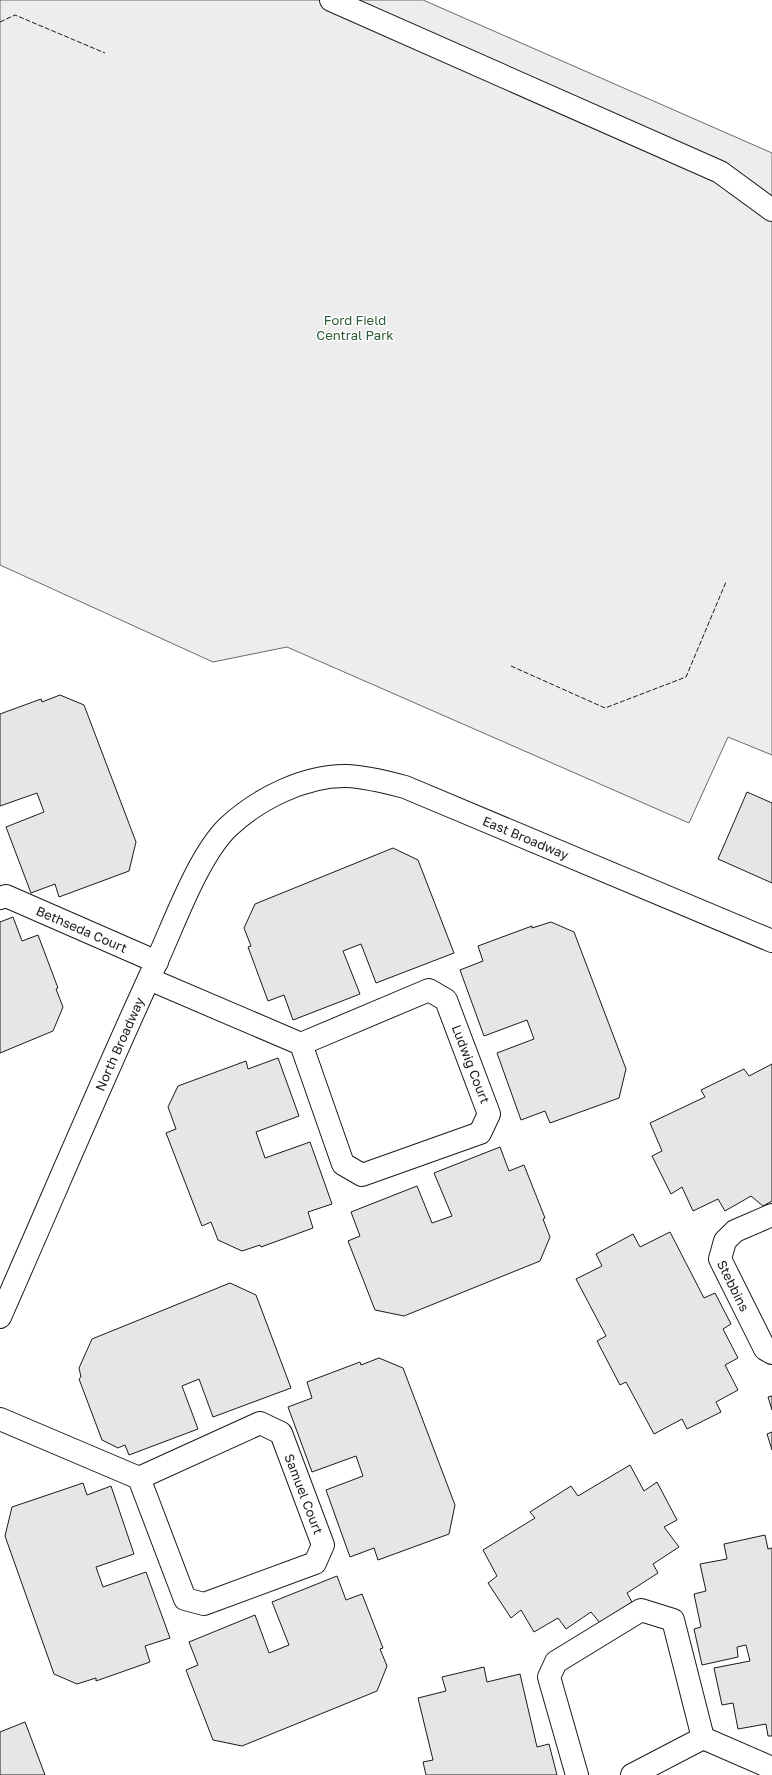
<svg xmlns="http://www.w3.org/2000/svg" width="772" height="1775" viewBox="0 0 772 1775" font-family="'Golos Text',sans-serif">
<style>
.built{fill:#ededed;stroke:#6a6a6a}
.building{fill:#e6e6e6;stroke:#1a1a1a}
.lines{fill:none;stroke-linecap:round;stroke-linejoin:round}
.minor-casing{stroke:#1a1a1a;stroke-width:24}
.minor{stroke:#fff;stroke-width:22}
.fence{stroke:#1a1a1a;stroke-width:1;stroke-dasharray:5 2;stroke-linecap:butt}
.labels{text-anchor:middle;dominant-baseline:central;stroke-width:3;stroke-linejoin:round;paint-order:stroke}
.park-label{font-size:13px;fill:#2b5a34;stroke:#fff}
.street-label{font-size:13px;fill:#1a1a1a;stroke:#fff}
</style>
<rect width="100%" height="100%" fill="#fff"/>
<path class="built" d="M0 0H423L772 153V755L728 737 689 823 287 647 213 662 0 565Z"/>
<g class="building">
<path d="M60 695 84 705 136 842 129 871 59 897 55 884 31 893 6 827 44 812 37 793 0 806V714L41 699 42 702Z"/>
<path d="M747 792 772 803V883L718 859Z"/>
<path d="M393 848 418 860 454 953 376 983 361 944 343 951 360 994 293 1020 284 995 268 1001 248 947 251 946 244 928 255 904Z"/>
<path d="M13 917 22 941 38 935 58 988 56 989 63 1007 53 1031 0 1053V922Z"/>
<path d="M551 922 574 932 626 1069 619 1098 550 1123 545 1111 521 1120 497 1053 534 1039 527 1020 484 1036 460 970 483 961 478 946 532 926V928Z"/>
<path d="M278 1058 299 1116 256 1132 265 1158 310 1142 332 1204 308 1212 313 1228 261 1247 260 1245 242 1251 218 1240 211 1222 202 1226 166 1133 176 1129 168 1107 178 1086 246 1061 248 1069Z"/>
<path d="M772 1064V1201L763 1206 751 1196 725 1211 718 1199 693 1211 682 1187 671 1194 652 1156 662 1151 650 1123 705 1097 701 1090 744 1069 749 1076Z"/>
<path d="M500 1147 509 1171 524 1165 545 1218 543 1219 550 1237 540 1261 404 1316 375 1310 348 1241 360 1236 351 1212 417 1186 432 1223 452 1216 434 1173Z"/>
<path d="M670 1232 704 1298 715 1293 731 1324 723 1329 738 1358 725 1365 738 1390 716 1402 721 1412 687 1429 682 1419 654 1434 626 1382 620 1385 597 1341 606 1336 576 1279 602 1266 596 1254 633 1234 640 1247Z"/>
<path d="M230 1283 256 1295 291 1388 213 1417 199 1379 182 1386 198 1429 129 1455 125 1445 118 1448 102 1440 79 1379 81 1377 79 1368 92 1339Z"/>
<path d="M379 1358 403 1368 455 1505 449 1534 378 1560 374 1548 350 1557 326 1490 363 1476 356 1456 312 1472 288 1407 312 1398 307 1382 360 1362 361 1365Z"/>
<path d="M772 1396V1410L768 1397Z"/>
<path d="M772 1432V1450L767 1434Z"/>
<path d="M630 1465 644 1491 657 1482 677 1520 664 1527 679 1547 653 1564 658 1573 627 1593 632 1602 600 1623 591 1612 566 1629 558 1618 534 1632 521 1610 511 1618 488 1583 497 1576 483 1550 535 1518 530 1512 571 1486 578 1496Z"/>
<path d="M83 1483 87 1495 111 1486 134 1554 96 1567 103 1587 146 1572 170 1638 145 1646 150 1662 96 1681V1678L77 1684 54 1674 5 1536 12 1507Z"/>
<path d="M765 1535 768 1549 772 1548V1736H768L766 1724 738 1729 733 1703 722 1705 714 1668 750 1661 746 1645 737 1647 738 1657 702 1665 694 1629 701 1627 694 1594 706 1591 700 1564 727 1559 724 1544Z"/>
<path d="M337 1576 346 1600 362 1594 383 1648 380 1649 387 1666 377 1691 242 1746 213 1740 186 1670 198 1665 189 1642 255 1615 269 1653 289 1645 272 1602Z"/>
<path d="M484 1667 487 1682 520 1674 537 1747 549 1744 557 1775H426L423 1762 433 1760 418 1698 446 1691 442 1677Z"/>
<path d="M25 1722 45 1775H0V1732Z"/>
</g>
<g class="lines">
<defs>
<g id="minor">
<path d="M331 0 720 172 772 210"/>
<path id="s1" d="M0 898 6 896 157 962"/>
<path d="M149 979 301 1044 343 1164 362 1175 480 1133 489 1114 446 1000 429 990 301 1044"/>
<path id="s2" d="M772 1215 735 1231 725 1241 720 1259 765 1349 772 1353"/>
<path id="s3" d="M0 1317C52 1199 102 1080 156 963 174 924 198 856 228 827 258 799 305 775 347 776 367 777 386 782 405 787L772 941"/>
<path d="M0 1419 139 1478 185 1599 204 1604 315 1563 323 1545 281 1433 260 1423 139 1478"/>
<path d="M703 1738 772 1768"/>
<path d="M577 1775 549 1677 556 1662 641 1610 673 1620 703 1738"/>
<path d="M632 1775 703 1738"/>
</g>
</defs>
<use href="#minor" class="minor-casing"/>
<use href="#minor" class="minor"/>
<g class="fence">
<path d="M0 22 15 15 105 53"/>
<path d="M511 666 605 708 686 677 726 582"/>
</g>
</g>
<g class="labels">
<g class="park-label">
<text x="355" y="320">Ford Field<tspan x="355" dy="15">Central Park</tspan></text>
</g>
<g class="street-label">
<text stroke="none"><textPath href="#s3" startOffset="864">East Broadway</textPath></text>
<text stroke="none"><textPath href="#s1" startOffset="89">Bethseda Court</textPath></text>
<text stroke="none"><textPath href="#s3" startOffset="298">North Broadway</textPath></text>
<text transform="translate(471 1064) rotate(69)">Ludwig Court</text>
<text stroke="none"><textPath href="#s2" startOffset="103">Stebbins</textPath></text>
<text transform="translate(304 1494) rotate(69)">Samuel Court</text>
</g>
</g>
</svg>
